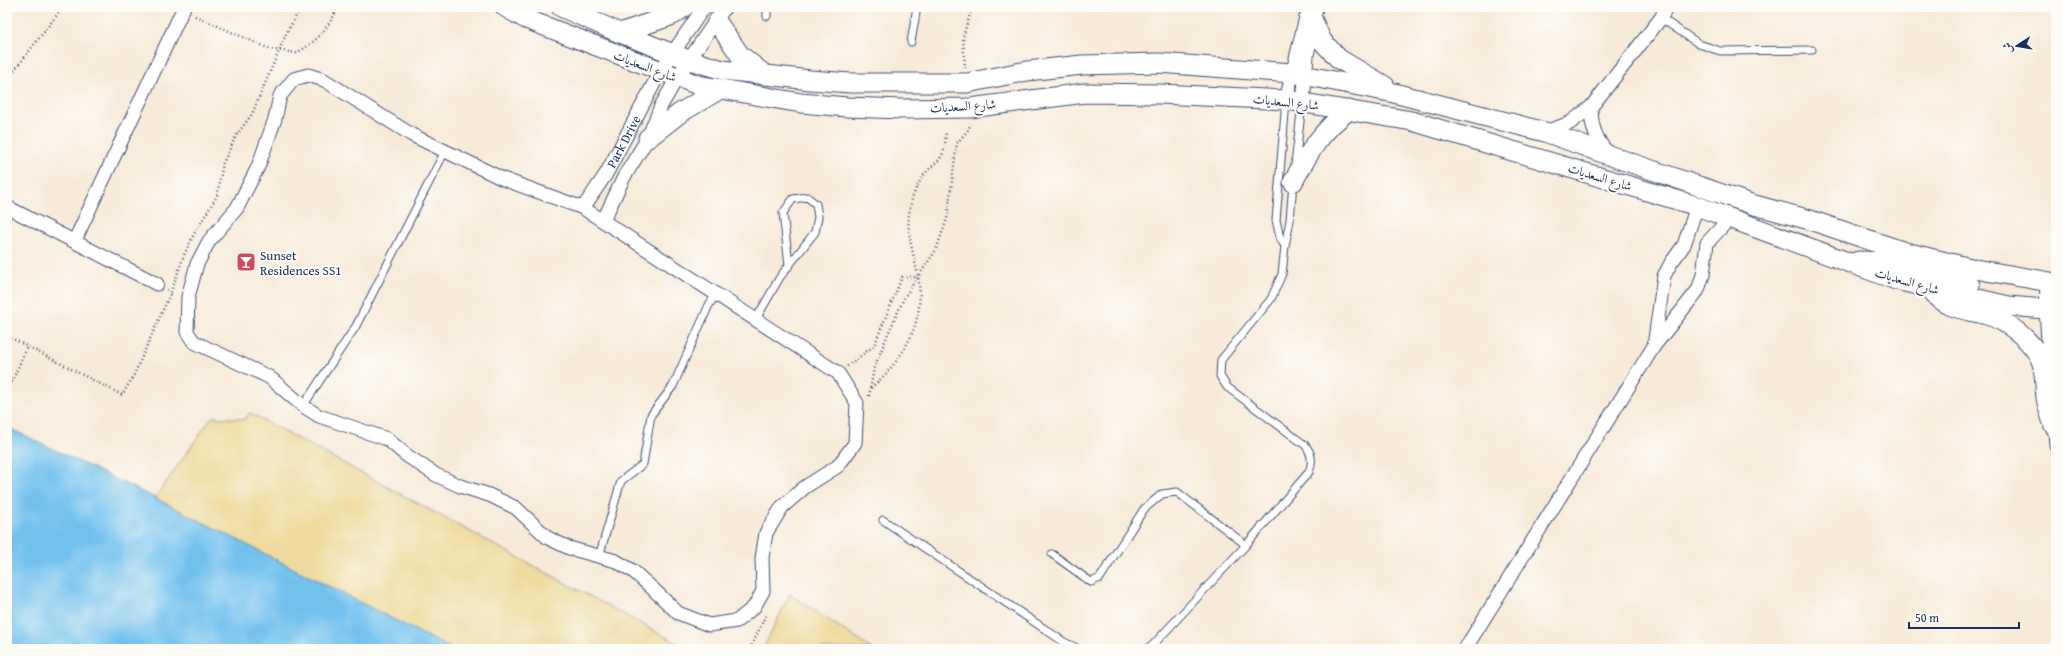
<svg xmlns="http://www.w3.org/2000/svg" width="2063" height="656" viewBox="0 0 2063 656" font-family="'Gentium Book Plus',Amiri,serif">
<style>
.sand{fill:#eeda9e;stroke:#84847e}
.water{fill:#72c1ed;stroke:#4678a6}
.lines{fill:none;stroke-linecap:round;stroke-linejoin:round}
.lane-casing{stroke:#3c4b70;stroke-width:9}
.street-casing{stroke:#3c4b70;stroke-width:15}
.secondary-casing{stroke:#3c4b70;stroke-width:21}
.path{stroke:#3c4b70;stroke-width:2.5;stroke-dasharray:1 3;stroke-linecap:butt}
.lane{stroke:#fff;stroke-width:7}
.street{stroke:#fff;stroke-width:13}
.secondary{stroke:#fff;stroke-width:19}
.labels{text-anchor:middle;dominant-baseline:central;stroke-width:4;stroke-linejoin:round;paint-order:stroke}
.street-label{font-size:13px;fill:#1b2f5e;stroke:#fdfcf7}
.poi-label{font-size:13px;fill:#1b2f5e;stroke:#fdfcf7;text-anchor:start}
</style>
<rect width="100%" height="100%" fill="#fdfcf7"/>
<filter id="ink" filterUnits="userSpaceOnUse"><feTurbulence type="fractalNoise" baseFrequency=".025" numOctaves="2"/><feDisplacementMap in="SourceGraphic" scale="8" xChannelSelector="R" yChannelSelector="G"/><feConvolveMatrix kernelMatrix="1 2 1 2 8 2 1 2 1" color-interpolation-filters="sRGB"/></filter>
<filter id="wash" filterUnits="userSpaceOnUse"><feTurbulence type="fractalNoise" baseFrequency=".012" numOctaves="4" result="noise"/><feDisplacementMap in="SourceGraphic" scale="16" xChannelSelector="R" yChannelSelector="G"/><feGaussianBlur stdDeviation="0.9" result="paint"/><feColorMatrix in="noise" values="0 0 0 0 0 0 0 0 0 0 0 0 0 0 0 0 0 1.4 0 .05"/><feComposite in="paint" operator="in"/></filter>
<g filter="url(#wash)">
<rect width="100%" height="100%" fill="#f8ead8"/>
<g class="sand">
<path d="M250 413 688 649H452L155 498 212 417 245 419Z"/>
<path d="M790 594 872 649H763Z"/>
</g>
<path class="water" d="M7 427 155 498 452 649H7Z"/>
</g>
<g filter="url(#ink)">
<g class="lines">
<defs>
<g id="lane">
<path d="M767 16V7"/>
<path d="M1661 18 1699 44 1720 51 1812 50"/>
<path d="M911 42 917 7"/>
<path d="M1295 165 1302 104"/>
<path d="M1285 246 1280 238 1276 220 1286 101"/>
<path d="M756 319 780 277 815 232 818 217 816 204 807 197 793 199 783 213 789 265"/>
<path d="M303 406 356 326 445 151"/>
<path d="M883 520 1064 642 1079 649"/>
<path d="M1052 554 1091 582 1100 578 1144 509 1162 494 1177 492 1246 545"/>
<path d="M599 557 621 481 643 464 651 415 673 386 709 305 716 294"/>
<path d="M1146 649 1152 646 1246 545 1309 472C1313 462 1312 453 1305 445L1227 387 1220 376 1221 360 1271 299 1282 274 1285 246 1290 220 1293 183"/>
</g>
<g id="street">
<path d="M308 75 324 80 412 135 503 179 583 208 838 373 857 403 855 443 838 466 805 487 782 507 766 533 762 558 763 591 754 607 737 621 709 625 678 613 653 589 633 571 616 561 569 548 548 538 516 508 489 495 460 486 436 475 406 455 387 439 319 416 303 406 269 377 194 342 187 332 188 297 197 264 209 241 237 208 258 167 275 119 280 96 294 79Z"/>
<path d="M1286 100 1306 17"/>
<path d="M1303 103 1307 56 1316 7"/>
<path d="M1591 107C1591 127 1596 141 1610 155"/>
<path d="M1545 132 1570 123 1591 107 1661 18 1666 7"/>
<path d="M7 207 157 284"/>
<path id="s1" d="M583 208 606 174 660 72 704 7"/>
<path d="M603 221 624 177 648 138 661 106 677 78 725 7"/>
<path d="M75 240 184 7"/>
<path d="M2047 282 2046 309 2050 373"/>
<path d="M1654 346 1664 276 1671 263 1684 245 1697 206"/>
<path d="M2054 418 2056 445"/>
<path d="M1465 649 1654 346 1698 290 1703 275 1707 243 1730 218"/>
</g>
<g id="secondary">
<path d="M505 7 526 19 698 85 801 103 847 107 902 109 970 108 1085 93 1160 94 1286 100 1412 121 1697 206 1896 280 2009 306 2056 310"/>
<path d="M561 7 620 33 689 60 723 70 810 80 851 83H967L1027 71 1082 65 1159 63 1292 73 1324 79 1394 93 1545 132 1611 156 1751 204 1810 220 1905 252 1975 269 2056 283"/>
<path d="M1313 21 1322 41 1339 59 1385 86"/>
<path d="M717 22 740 55 765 75"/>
<path d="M620 33 673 15 684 7"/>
<path d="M648 138 680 113 720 89"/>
<path d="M1293 182C1309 152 1321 131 1349 110"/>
<path d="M1858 261 1893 262 1970 285"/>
<path d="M1933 292C1947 310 1966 309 1987 315 2006 320 2031 340 2040 358 2046 370 2044 384 2046 397 2047 407 2051 416 2054 426"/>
</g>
</defs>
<use href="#lane" class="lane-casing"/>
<use href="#street" class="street-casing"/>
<use href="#secondary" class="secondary-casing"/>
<g class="path">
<path d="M195 16 270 49 296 53C316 43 329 27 338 7"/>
<path d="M965 68 963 37 972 7"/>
<path d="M7 80 63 7"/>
<path d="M167 290 171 292 184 255 194 234 217 196 223 163 236 136 252 114 287 32 301 7"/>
<path d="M7 336 122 395 133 377 171 292"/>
<path d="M847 366 874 346 902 277H918"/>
<path d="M871 388C904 359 926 322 918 276 914 253 905 232 910 208 912 196 917 185 924 175 930 167 938 163 942 155 946 148 945 138 946 131"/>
<path d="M7 393 27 347"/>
<path d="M869 396 874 368 888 334 905 296 936 250 947 219 957 143 969 129 970 125"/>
<path d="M750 649 766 615"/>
</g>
<use href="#lane" class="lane"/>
<use href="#street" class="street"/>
<use href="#secondary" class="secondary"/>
</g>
</g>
<defs>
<symbol id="bar-square" viewBox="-11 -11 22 22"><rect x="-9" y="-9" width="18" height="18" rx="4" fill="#d1495b" stroke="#fdfcf7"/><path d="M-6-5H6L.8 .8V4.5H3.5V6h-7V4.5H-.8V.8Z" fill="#fff"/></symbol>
</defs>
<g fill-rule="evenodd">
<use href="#bar-square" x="235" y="251" width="22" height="22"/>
</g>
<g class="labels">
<g class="street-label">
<text transform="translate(645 66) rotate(21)">شارع السعديات</text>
<text transform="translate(1286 102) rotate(6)">شارع السعديات</text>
<text transform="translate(963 106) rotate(-4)">شارع السعديات</text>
<text stroke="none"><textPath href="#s1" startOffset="78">Park Drive</textPath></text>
<text transform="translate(1600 177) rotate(17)">شارع السعديات</text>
<text transform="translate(1907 281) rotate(16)">شارع السعديات</text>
</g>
<g class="poi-label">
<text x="260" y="255">Sunset<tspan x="260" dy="15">Residences SS1</tspan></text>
</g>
</g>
<rect width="2063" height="656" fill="none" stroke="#fdfcf7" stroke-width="24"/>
<g transform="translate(2017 46) rotate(258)" stroke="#fdfcf7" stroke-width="3" paint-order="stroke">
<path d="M0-3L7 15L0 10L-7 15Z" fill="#1b2f5e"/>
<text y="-6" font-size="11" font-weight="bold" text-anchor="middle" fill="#1b2f5e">ش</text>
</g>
<path d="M1909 622v6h110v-6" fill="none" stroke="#1b2f5e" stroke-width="2"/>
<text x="1915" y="622" font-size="12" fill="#1b2f5e" stroke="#fdfcf7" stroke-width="3" paint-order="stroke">50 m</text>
</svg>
